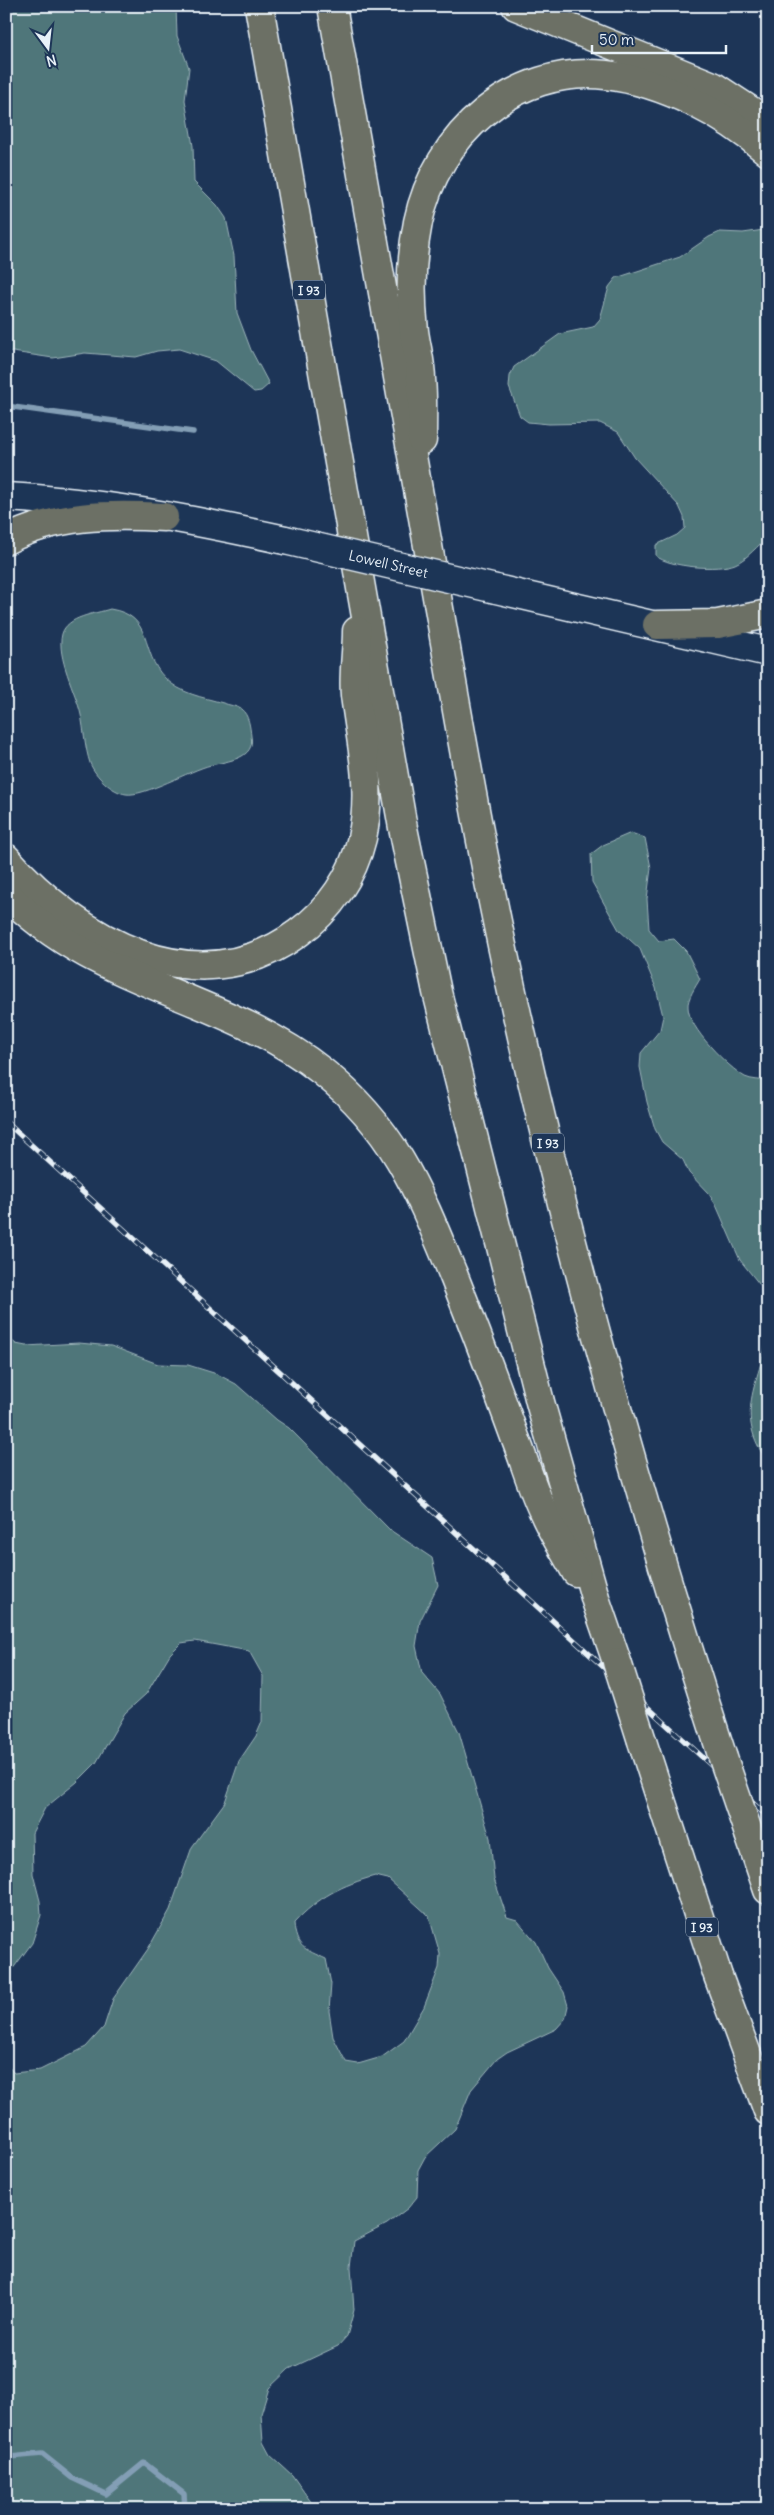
<svg xmlns="http://www.w3.org/2000/svg" width="774" height="2515" viewBox="0 0 774 2515" font-family="Delius,sans-serif">
<style>
.green{fill:#4f767a;stroke:#9cb4b9;fill-rule:evenodd}
.lines{fill:none;stroke-linecap:round;stroke-linejoin:round}
.stream{stroke:#839eb5;stroke-width:5.5}
.secondary-casing{stroke:#e8f1f8;stroke-width:31}
.motorway-casing{stroke:#e8f1f8;stroke-width:31}
.secondary{stroke:#1d3557;stroke-width:28}
.motorway{stroke:#6c7065;stroke-width:28}
.rail-casing{stroke:#e8f1f8;stroke-width:5.5}
.rail{stroke:#1d3557;stroke-width:4;stroke-dasharray:11;stroke-linecap:butt}
.secondary-bridge-casing{stroke:#e8f1f8;stroke-width:31;stroke-linecap:butt}
.motorway-bridge-casing{stroke:#e8f1f8;stroke-width:31;stroke-linecap:butt}
.secondary-bridge{stroke:#1d3557;stroke-width:28}
.motorway-bridge{stroke:#6c7065;stroke-width:28}
.labels{text-anchor:middle;dominant-baseline:central;stroke-width:4;stroke-linejoin:round;paint-order:stroke}
.shield{fill:#1d3557;stroke:#abb9c8;stroke-width:1}
.shield-label{font-size:12px;font-weight:bold;fill:#e8f1f8}
.street-label{font-size:14px;fill:#e8f1f8;stroke:#1d3557}
</style>
<rect width="100%" height="100%" fill="#1d3557"/>
<filter id="ink" filterUnits="userSpaceOnUse"><feTurbulence type="fractalNoise" baseFrequency=".02" numOctaves="2"/><feDisplacementMap in="SourceGraphic" scale="10" xChannelSelector="R" yChannelSelector="G"/><feConvolveMatrix kernelMatrix="1 2 1 2 8 2 1 2 1" color-interpolation-filters="sRGB"/></filter>
<g filter="url(#ink)">
<g class="green">
<path d="M6 6H176L177 36 189 68 185 100 193 146 194 182 217 205 226 218 234 256 237 313 251 350 269 384 261 391 254 392 216 361 179 349 157 351 136 357 85 353 53 358 6 351Z"/>
<path d="M764 230H768V416L765 430 768 448V537C758 545 747 559 735 564 718 571 669 567 656 556V545L677 535 685 528 684 517 679 506 635 458 618 432 600 423 549 424 528 422 520 416 509 387 510 376 514 367 560 334 593 327 600 319 609 287 616 278 680 257 709 237 720 232 743 233Z"/>
<path d="M110 609C155 616 139 652 165 678 181 694 202 697 223 703 228 705 237 706 241 709 249 715 250 727 251 736 256 759 227 761 211 765 190 770 144 797 126 794 112 792 95 776 90 763 85 748 84 730 81 715 76 692 56 657 62 634 67 616 95 614 110 609Z"/>
<path d="M631 833 645 838 651 868 647 899 649 929 659 941 674 939 686 951 700 979C696 986 687 999 688 1007 688 1028 728 1067 745 1077 751 1080 761 1080 768 1081V1295L740 1260 716 1205 709 1194 689 1173 683 1160 662 1142 655 1129 647 1102 640 1067 641 1053 660 1030 663 1016 656 988 640 949 619 930 592 882 591 854 603 845Z"/>
<path d="M768 1334V1462C733 1414 759 1385 768 1334Z"/>
<path d="M6 1336 16 1344 26 1346 79 1343 111 1346 158 1364 188 1365 217 1374 236 1384 277 1420 289 1428 390 1530 432 1558 438 1585 420 1621 416 1646 422 1673 440 1694 459 1732 490 1838 494 1879 507 1917 517 1920 536 1942 548 1968 564 1992 568 2006 565 2019 556 2029 507 2052 497 2059 471 2090 455 2129 425 2157 418 2170 417 2197 408 2208 387 2224 354 2241 351 2267 354 2310 347 2336 338 2346 289 2369 269 2388 261 2414 263 2442 270 2455 292 2475 316 2509H6V2064L14 2073 40 2070 86 2047 104 2027 113 1999 148 1949 170 1910 192 1847 225 1802 239 1761 256 1736 262 1722 263 1676 249 1651 195 1641 181 1643 170 1654 146 1694 125 1713 96 1763 77 1782 45 1808 32 1833 33 1874 40 1901 41 1915 32 1943 6 1978ZM375 1876 388 1879 429 1916 440 1954 439 1968 424 2007 404 2041 382 2057 358 2064 346 2062 333 2037 329 2011 331 1984 326 1959C305 1949 296 1948 294 1923 318 1897 342 1885 375 1876Z"/>
<path d="M768 2486V2509H757Z"/>
</g>
<g class="lines">
<g class="stream">
<path d="M6 406 193 432"/>
<path d="M6 2456 10 2457 42 2454 72 2478 106 2494 144 2463 184 2494 185 2509"/>
</g>
<defs>
<g id="secondary">
<path d="M6 497C100 502 194 520 285 540"/>
<path d="M496 589 768 652"/>
</g>
<g id="motorway">
<path d="M259 6 403 828 437 992 540 1402 596 1601 617 1662"/>
<path d="M332 6C365 196 399 385 433 574 456 705 478 835 506 964 563 1231 638 1495 722 1755"/>
<path d="M516 6 713 86 768 122"/>
<path d="M422 440C422 420 423 399 421 379 421 363 416 347 414 331 410 295 411 257 418 222 436 135 514 65 606 75 664 82 725 114 768 152"/>
<path d="M6 540C56 514 110 514 164 517"/>
<path d="M657 625 718 624 768 614"/>
<path d="M6 858C78 940 196 1008 298 933 330 910 353 876 362 838 373 789 361 743 355 695 353 675 357 652 357 631"/>
<path d="M6 893C93 986 226 994 323 1072 395 1129 419 1192 453 1274 475 1329 496 1385 516 1440 525 1463 532 1488 543 1511 552 1532 565 1552 576 1572"/>
<path d="M642 1741 718 1976 768 2111"/>
<path d="M750 1837 768 1890"/>
</g>
</defs>
<use href="#secondary" class="secondary-casing"/>
<use href="#motorway" class="motorway-casing"/>
<use href="#secondary" class="secondary"/>
<use href="#motorway" class="motorway"/>
<defs>
<path id="rail" d="M6 1122 768 1817"/>
</defs>
<use href="#rail" class="rail-casing"/>
<use href="#rail" class="rail"/>
<defs>
<g id="secondary-bridge">
<path id="s1" d="M285 540 496 589"/>
</g>
<g id="motorway-bridge">
<path d="M617 1662 642 1741"/>
<path d="M722 1755 750 1837"/>
</g>
</defs>
<use href="#secondary-bridge" class="secondary-bridge-casing"/>
<use href="#motorway-bridge" class="motorway-bridge-casing"/>
<use href="#secondary-bridge" class="secondary-bridge"/>
<use href="#motorway-bridge" class="motorway-bridge"/>
</g>
</g>
<g class="labels">
<g class="shield">
<rect x="293" y="280.5" width="32" height="19" rx="4"/>
<rect x="532" y="1133.5" width="32" height="19" rx="4"/>
<rect x="686" y="1917.5" width="32" height="19" rx="4"/>
</g>
<g class="shield-label">
<text x="309" y="290">I 93</text>
<text x="548" y="1143">I 93</text>
<text x="702" y="1927">I 93</text>
</g>
<g class="street-label">
<text stroke="none"><textPath href="#s1" startOffset="106">Lowell Street</textPath></text>
</g>
</g>
<rect width="774" height="2515" fill="none" stroke="#1d3557" stroke-width="25"/>
<rect x="12" y="12" width="749" height="2490" fill="none" stroke="#e8f1f8" stroke-width="2" filter="url(#ink)"/>
<g transform="translate(48 48) rotate(165)" stroke="#1d3557" stroke-width="4" paint-order="stroke">
<path d="M0-4L9 19L0 12L-9 19Z" fill="#e8f1f8"/>
<text y="-8" font-size="14" font-weight="bold" text-anchor="middle" fill="#e8f1f8">N</text>
</g>
<path d="M592 45v8h134v-8" fill="none" stroke="#e8f1f8" stroke-width="2.5"/>
<text x="599" y="45" font-size="15" fill="#e8f1f8" stroke="#1d3557" stroke-width="4" paint-order="stroke">50 m</text>
</svg>
